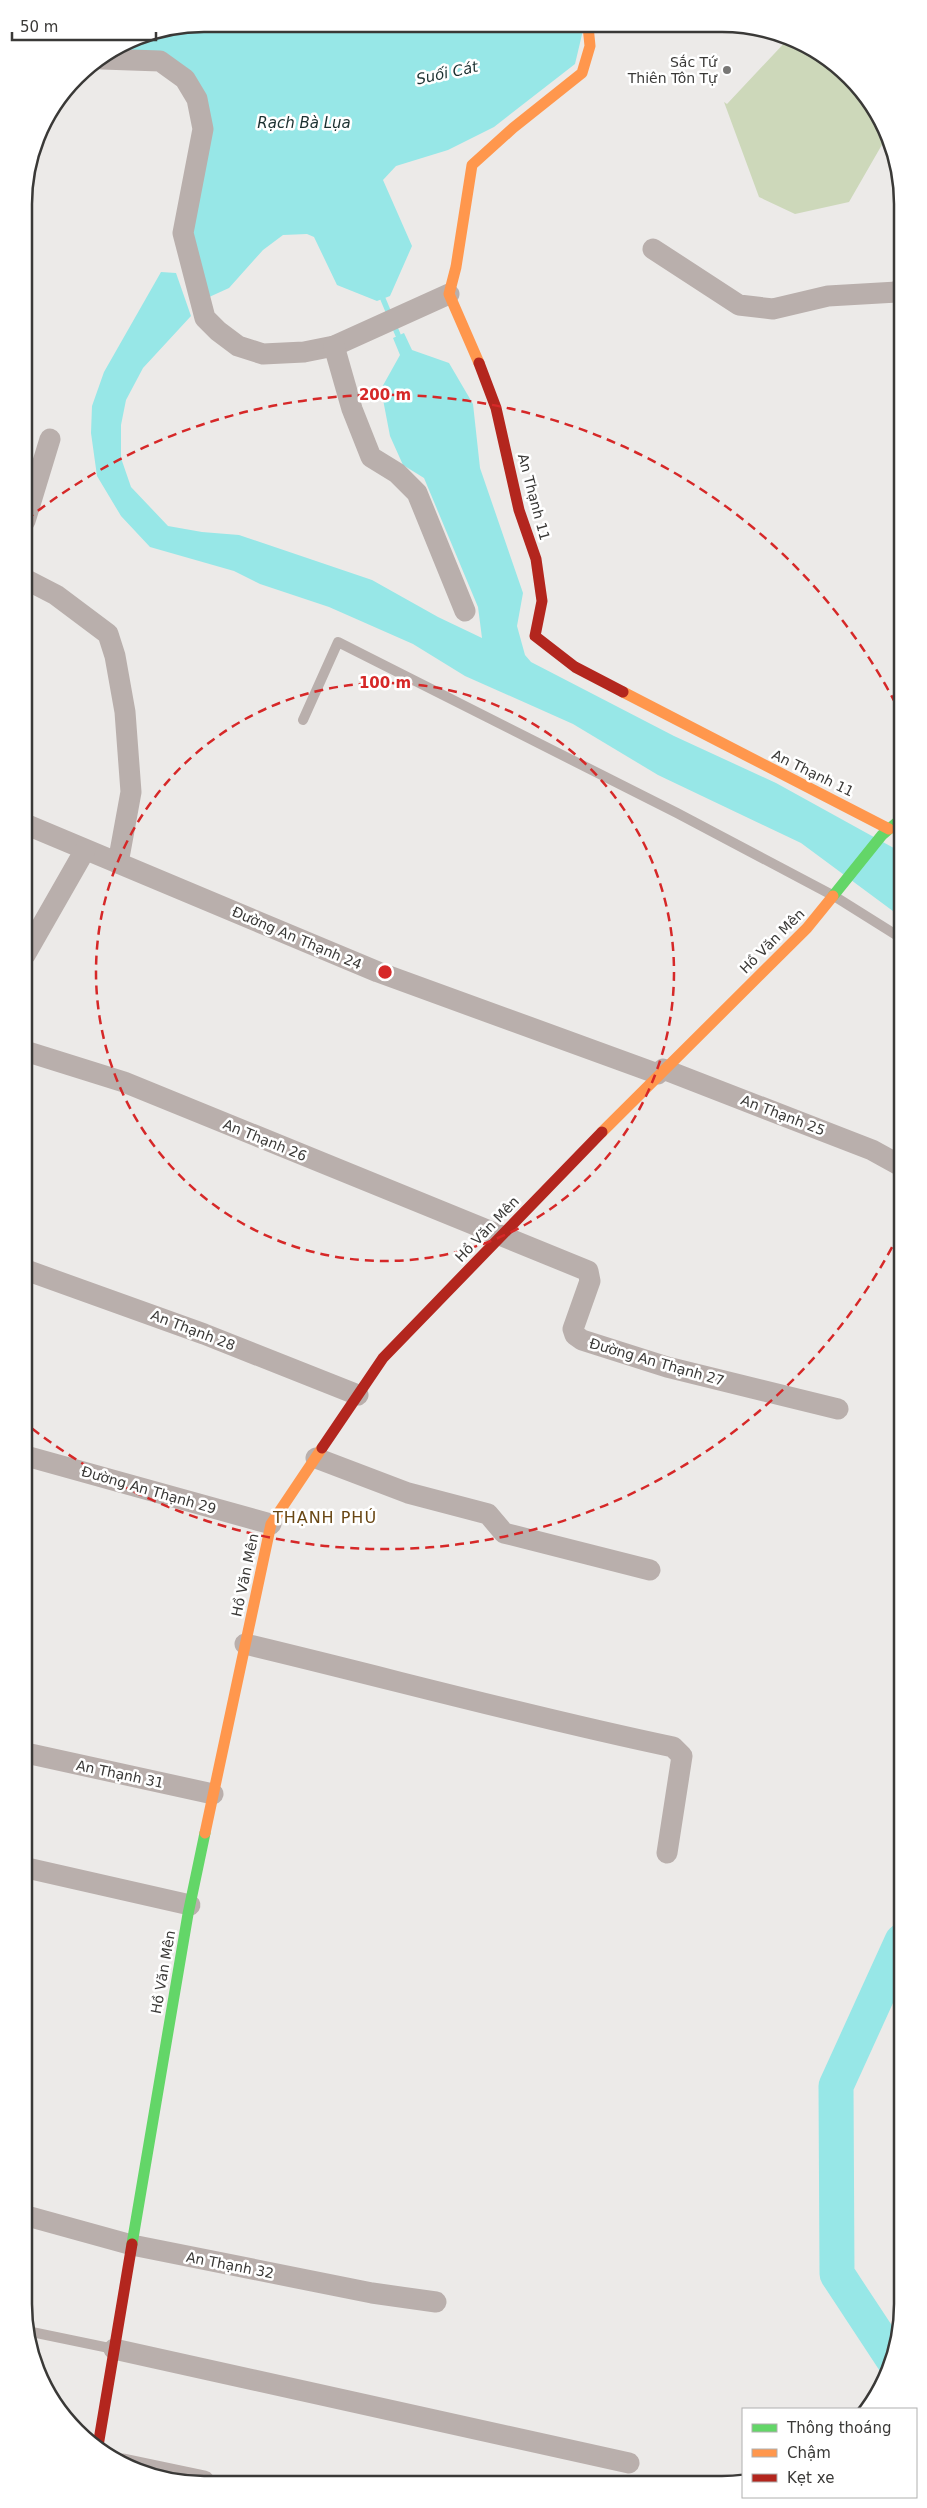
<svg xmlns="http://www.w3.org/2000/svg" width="927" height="2508" viewBox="0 0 927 2508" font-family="'DejaVu Sans',sans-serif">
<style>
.green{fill:#cdd8ba}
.water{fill:#97e7e7}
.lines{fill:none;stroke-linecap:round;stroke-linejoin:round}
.stream{stroke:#97e7e7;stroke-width:5.5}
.river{stroke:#97e7e7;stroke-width:35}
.lane{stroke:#b9afac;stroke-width:10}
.street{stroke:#b9afac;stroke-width:21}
.fast{stroke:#63d668;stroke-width:11}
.slow{stroke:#ff974d;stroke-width:11}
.jam{stroke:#b3261e;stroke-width:11}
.ring{fill:none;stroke:#d62828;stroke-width:2.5;stroke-dasharray:9 6}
.poi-dot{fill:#787775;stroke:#fff;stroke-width:2}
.labels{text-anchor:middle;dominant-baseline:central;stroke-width:5;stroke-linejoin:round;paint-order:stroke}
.poi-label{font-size:14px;fill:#3a3937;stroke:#fff;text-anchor:end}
.street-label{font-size:14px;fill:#3a3937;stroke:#fff}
.water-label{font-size:15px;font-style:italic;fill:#1c3131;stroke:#fff}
.quarter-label{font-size:16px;letter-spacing:1px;fill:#694714;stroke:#fff}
.rim{fill:none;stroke:#3a3937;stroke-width:2.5}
.centre{fill:#d62828;stroke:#fff;stroke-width:2.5}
.ring-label{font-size:15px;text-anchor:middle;font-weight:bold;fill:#d62828;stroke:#fff;stroke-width:5;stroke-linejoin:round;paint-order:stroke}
</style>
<rect width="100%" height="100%" fill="#eceae8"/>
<path class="green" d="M789 38C822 49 862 84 879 115 883 121 885 129 887 136L849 202 795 214 759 197 724 102 727 104Z"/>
<g class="water">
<path d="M205 24 584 26 575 64 494 127 448 150 396 166 383 180 412 246 390 296 377 301 337 285 314 237 307 234 283 235 263 250 229 288 207 298 189 235 202 158 190 72 117 49 136 37Z"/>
<path d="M161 272 176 273 191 316 143 368 126 400 121 425V458L131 487 168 526 202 532 239 535 372 580 438 617 482 638 478 607 424 478 403 465 390 436 381 389 400 355 393 338 404 333 412 350 449 363 473 404 480 468 523 593 517 626 525 655 531 662 674 736 776 783 901 852V917L801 843 658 775 573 724 465 676 413 644 329 607 260 584 234 571 150 547 121 516 97 476 91 433 92 406 104 372Z"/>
</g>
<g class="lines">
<path class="stream" d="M383 299 398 335"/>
<path class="river" d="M893 2359 837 2274 836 2086 902 1941"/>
<g class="lane">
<path d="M303 720 338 642 677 813 834 896 901 938"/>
<path d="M27 2331 114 2349"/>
</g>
<g class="street">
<path d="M102 59 160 61 185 79 197 99 203 129 183 233 205 318 218 331 238 346 263 354 304 352 334 346 449 294"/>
<path d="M653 249 739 305 773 309 828 296 897 292 900 289"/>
<path d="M334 346 352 409 371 457 397 473 417 493 465 611"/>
<path d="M25 521 50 439"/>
<path d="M25 579 56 595 108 634 115 656 125 712 131 792 118 863"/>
<path d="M25 824 378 972 658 1074"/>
<path d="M25 955 85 850"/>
<path d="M25 1051 124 1082 588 1271 590 1281 573 1329 575 1335 582 1340 667 1367 838 1409"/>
<path d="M663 1069 872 1150 901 1166"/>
<path d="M26 1270 204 1334 358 1395"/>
<path d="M26 1456 271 1524"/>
<path d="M316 1458 408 1493 488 1514 504 1533 650 1570"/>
<path d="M245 1644C388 1678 529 1717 673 1747L682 1756 667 1853"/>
<path d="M26 1753 213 1794"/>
<path d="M27 1868 190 1905"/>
<path d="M27 2216 132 2245 372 2293 436 2302"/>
<path d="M114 2349 629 2463"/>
<path d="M123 2464 204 2481"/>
</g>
<g class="fast">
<path d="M833 896 882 835 901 819"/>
<path d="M132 2244 188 1914 205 1833"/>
</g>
<g class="slow">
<path d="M479 363 449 294 456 267 472 165 513 128 582 73 590 46 588 26"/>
<path d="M623 692 889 829"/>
<path d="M602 1132 807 928 833 896"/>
<path d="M205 1833 271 1524 322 1448"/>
</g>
<g class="jam">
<path d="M479 363 496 408 519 510 536 559 542 601 535 636 575 667 623 692"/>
<path d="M322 1448 383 1358 602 1132"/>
<path d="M98 2446 132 2244"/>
</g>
</g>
<g class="ring">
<circle cx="385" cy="972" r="289"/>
<path d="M899 1234A577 577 0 0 1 30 1427M26 520A577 577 0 0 1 899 710"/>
</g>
<circle class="poi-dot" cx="727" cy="70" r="5"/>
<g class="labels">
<g class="poi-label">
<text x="717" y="62">Sắc Tứ<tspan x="717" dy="16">Thiên Tôn Tự</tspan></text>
</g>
<g class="street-label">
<text transform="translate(534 497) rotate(75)">An Thạnh 11</text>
<text transform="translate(813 773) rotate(26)">An Thạnh 11</text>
<text transform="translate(297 938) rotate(23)">Đường An Thạnh 24</text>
<text transform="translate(772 941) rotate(-45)">Hồ Văn Mên</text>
<text transform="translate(783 1115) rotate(21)">An Thạnh 25</text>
<text transform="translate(265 1140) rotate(22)">An Thạnh 26</text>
<text transform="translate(487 1229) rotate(-46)">Hồ Văn Mên</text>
<text transform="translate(193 1330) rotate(21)">An Thạnh 28</text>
<text transform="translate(657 1362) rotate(16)">Đường An Thạnh 27</text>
<text transform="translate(149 1490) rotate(16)">Đường An Thạnh 29</text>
<text transform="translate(245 1575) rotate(-78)">Hồ Văn Mên</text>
<text transform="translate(120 1774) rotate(12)">An Thạnh 31</text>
<text transform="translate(163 1972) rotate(-80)">Hồ Văn Mên</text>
<text transform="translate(230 2265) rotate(11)">An Thạnh 32</text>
</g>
<g class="water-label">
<text transform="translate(447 73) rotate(-12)">Suối Cát</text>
<text x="304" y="123">Rạch Bà Lụa</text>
</g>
<g class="quarter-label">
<text x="325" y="1517">THẠNH PHÚ</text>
</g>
</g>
<path d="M0 0H927V2508H0ZM204 32H722A172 172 0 0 1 894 204V2304A172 172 0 0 1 722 2476H204A172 172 0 0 1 32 2304V204A172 172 0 0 1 204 32Z" fill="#fff" fill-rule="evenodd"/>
<path class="rim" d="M204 32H722A172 172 0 0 1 894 204V2304A172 172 0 0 1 722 2476H204A172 172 0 0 1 32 2304V204A172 172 0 0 1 204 32Z"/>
<circle cx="385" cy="972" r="8" class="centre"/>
<g class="ring-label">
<text x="385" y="400">200 m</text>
<text x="385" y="688">100 m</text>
</g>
<rect x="742" y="2408" width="175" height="90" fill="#ffffff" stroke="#b0b0af"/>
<rect x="752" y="2424" width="25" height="8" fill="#63d668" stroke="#b0b0af"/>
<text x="787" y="2433" font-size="15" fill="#3a3937">Thông thoáng</text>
<rect x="752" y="2449" width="25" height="8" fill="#ff974d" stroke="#b0b0af"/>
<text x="787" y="2458" font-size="15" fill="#3a3937">Chậm</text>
<rect x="752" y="2474" width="25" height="8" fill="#b3261e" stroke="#b0b0af"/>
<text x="787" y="2483" font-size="15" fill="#3a3937">Kẹt xe</text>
<path d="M12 32v8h144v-8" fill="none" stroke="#3a3937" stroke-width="2.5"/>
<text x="20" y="32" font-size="15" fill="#3a3937" stroke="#ffffff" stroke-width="4" paint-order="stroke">50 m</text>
</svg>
